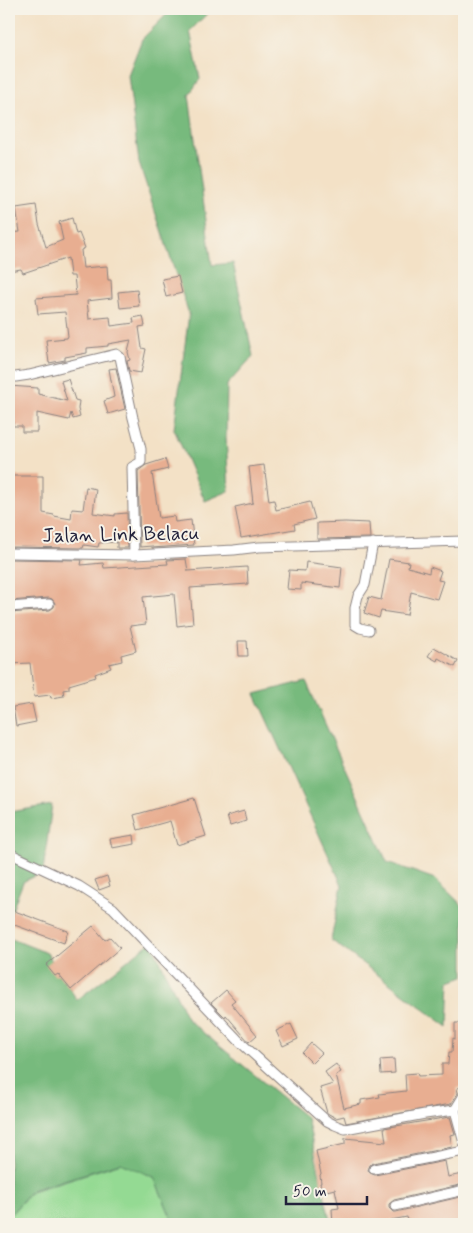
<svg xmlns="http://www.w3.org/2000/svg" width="473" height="1233" viewBox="0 0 473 1233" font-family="Mynerve,sans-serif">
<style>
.green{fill:#94da93;stroke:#5b7e67}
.forest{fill:#77ba7d;stroke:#4c6e5c}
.building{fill:#e8ae91}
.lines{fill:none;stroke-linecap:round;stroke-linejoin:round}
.minor-casing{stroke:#8a8280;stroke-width:11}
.minor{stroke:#fff;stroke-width:9}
.labels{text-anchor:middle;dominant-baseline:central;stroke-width:4;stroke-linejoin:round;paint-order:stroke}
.street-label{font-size:20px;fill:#22223b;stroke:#f7f3e8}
</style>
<rect width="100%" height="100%" fill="#f7f3e8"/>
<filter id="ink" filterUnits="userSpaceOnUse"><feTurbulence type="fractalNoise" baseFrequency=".02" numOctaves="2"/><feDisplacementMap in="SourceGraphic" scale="10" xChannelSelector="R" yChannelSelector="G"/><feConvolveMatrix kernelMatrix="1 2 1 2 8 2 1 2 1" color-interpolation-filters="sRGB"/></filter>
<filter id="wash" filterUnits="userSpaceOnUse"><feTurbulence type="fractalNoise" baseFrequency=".0096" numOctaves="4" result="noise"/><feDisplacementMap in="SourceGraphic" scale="20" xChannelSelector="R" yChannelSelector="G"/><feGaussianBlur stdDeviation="1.12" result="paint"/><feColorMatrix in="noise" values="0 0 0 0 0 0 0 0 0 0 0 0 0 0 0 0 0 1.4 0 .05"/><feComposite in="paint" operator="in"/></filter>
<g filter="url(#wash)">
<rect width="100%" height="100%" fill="#f3e1c6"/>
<path class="green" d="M121 1163 154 1177 174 1224H9V1216L32 1191Z"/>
<g class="forest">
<path d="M172 9H212L190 31 200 79 189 95 212 265 233 263 253 356 227 385 226 437 229 491 205 501 174 429 189 314 139 163 128 75 142 39Z"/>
<path d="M306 681 387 862 435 879 464 907V976L450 981 448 1027 331 940 342 885 255 694Z"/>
<path d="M52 805 43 871 23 882 9 918 10 812Z"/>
<path d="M9 938 47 953 77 1000 151 942 188 1020 307 1118 331 1224H174L154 1177 120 1163 32 1190 9 1216Z"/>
</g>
<g id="blocks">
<g class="building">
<path d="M36 205 39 224 46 247 63 240 59 222 72 218 76 234 79 233 85 248 81 250 83 268 107 266 108 280H111L112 298 87 301 89 319 110 317 111 326 134 323 133 318 143 316 145 326 139 327 142 348 146 349 141 373 129 371 127 361 130 360 128 352 131 340 108 344V346L87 348V353L65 357V360L49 363 46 340 67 338 68 336 65 312 38 314 36 298 76 295 74 276H70L68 258 23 273 21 269 9 271V233L20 232 16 208Z"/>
<path d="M178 276 182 293 166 297 162 279Z"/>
<path d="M137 290 139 306 120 308 118 292Z"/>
<path d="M116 368 125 409 108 414 104 401 114 397 109 369Z"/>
<path d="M68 379 75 400 79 401 78 409 80 417 73 419 71 413 69 420 37 413V432H22V426H13V403H9V386L38 388V394L67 401 61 381Z"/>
<path d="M165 459 168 469 152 473 159 518 174 516 175 522 191 520 194 545 152 548V546L140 547 138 471 146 465Z"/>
<path d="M264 465 269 501 274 500 276 510 310 502 315 519 294 524 295 529 241 538 235 507 253 503 249 467Z"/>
<path d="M12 476H43V513L54 515V516L71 519 72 509 83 510 86 487 96 489 93 513 115 516V514L127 513 128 548H117V542L99 543 98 547 84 545 83 548 9 547V517L10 499H12Z"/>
<path d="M345 522 369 523 370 538 317 539V523Z"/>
<path d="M9 559 82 560 81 565 103 563 104 568 168 564 167 560 186 559 188 571 247 567 248 584 190 588 193 624 177 626 174 594 143 597 146 624 130 626 136 651 121 655 122 661 109 664 111 668 95 674 96 677 69 685V689L63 690 64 696 51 698 50 695 34 697 30 663 9 664V613L50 610 54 607 55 603 52 599 49 598 9 601Z"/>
<path d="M389 559 409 562 408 567 429 573 430 567 441 571 438 580 443 581 437 599 411 592 407 615 381 611 379 618 364 613 369 597 381 600Z"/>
<path d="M306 562 342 567 340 588 301 583V590L287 589 289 570 305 571Z"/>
<path d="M238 641H247L248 656H239Z"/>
<path d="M434 647 458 661 455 667 438 658 437 661 428 656Z"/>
<path d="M32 704 36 722 16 726 13 707Z"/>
<path d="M194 798 206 836 177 845 170 821 138 830 134 815Z"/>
<path d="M244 811 246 821 230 826 227 816Z"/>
<path d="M134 835 135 844 112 848 110 839Z"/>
<path d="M107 876 110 886 99 890 95 880Z"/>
<path d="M12 910 68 931 64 943 9 923Z"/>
<path d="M93 926 105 940 110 937 120 948 71 990 58 974 55 976 46 965Z"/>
<path d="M226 990 235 1000 231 1003 257 1035 249 1042 226 1015 225 1017 211 1003Z"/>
<path d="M455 1023H464V1087L457 1088 458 1093 451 1104 346 1123 344 1116 336 1118 327 1113 320 1088 333 1084 325 1072 336 1064 341 1072 336 1075 344 1108 361 1104V1100L380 1097 379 1094 406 1091 405 1074 417 1073 418 1076 442 1075V1064H448L449 1052H452L453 1038 455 1039Z"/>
<path d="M291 1024 298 1039 283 1046 276 1031Z"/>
<path d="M311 1043 322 1053 312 1063 302 1053Z"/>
<path d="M394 1059 395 1073 381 1074 380 1060Z"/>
<path d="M450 1117 455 1134 450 1135 452 1147 373 1163 370 1165 368 1170 370 1173 375 1175 445 1161 448 1177 462 1174 464 1184 394 1200 389 1204V1208L393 1212H396L464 1196V1224H409L407 1217 391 1220 392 1224H333L332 1209 339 1208 335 1189 322 1192 320 1183H321L320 1175 321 1174 316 1151 345 1144V1138L386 1142 384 1128Z"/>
</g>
</g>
</g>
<g filter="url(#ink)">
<use href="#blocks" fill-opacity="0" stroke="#8a8280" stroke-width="1"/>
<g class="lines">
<defs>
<g id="minor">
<path d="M9 378 29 375 116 354 120 357 133 418 141 449V462L132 467 134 555"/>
<path d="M9 553 134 555 234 550 259 547 464 541"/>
<path d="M9 607 49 604"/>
<path d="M369 630 360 628 355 625V608L358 596 365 585 373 543"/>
<path d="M9 853 79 886 113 908 240 1042 327 1121 335 1125 345 1129 425 1114 455 1110"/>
<path d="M455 1110 464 1143"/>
<path d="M455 1110 464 1095"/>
<path d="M374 1169 464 1151"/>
<path d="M395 1206 464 1190"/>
</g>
</defs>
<use href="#minor" class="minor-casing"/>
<use href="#minor" class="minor"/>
</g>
</g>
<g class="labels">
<g class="street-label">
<text transform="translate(121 535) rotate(-1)">Jalan Link Belacu</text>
</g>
</g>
<rect width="473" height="1233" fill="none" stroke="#f7f3e8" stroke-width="30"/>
<path d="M286 1196v8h81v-8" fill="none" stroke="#22223b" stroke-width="2.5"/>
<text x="293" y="1196" font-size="15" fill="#22223b" stroke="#f7f3e8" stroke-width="4" paint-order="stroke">50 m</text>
</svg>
